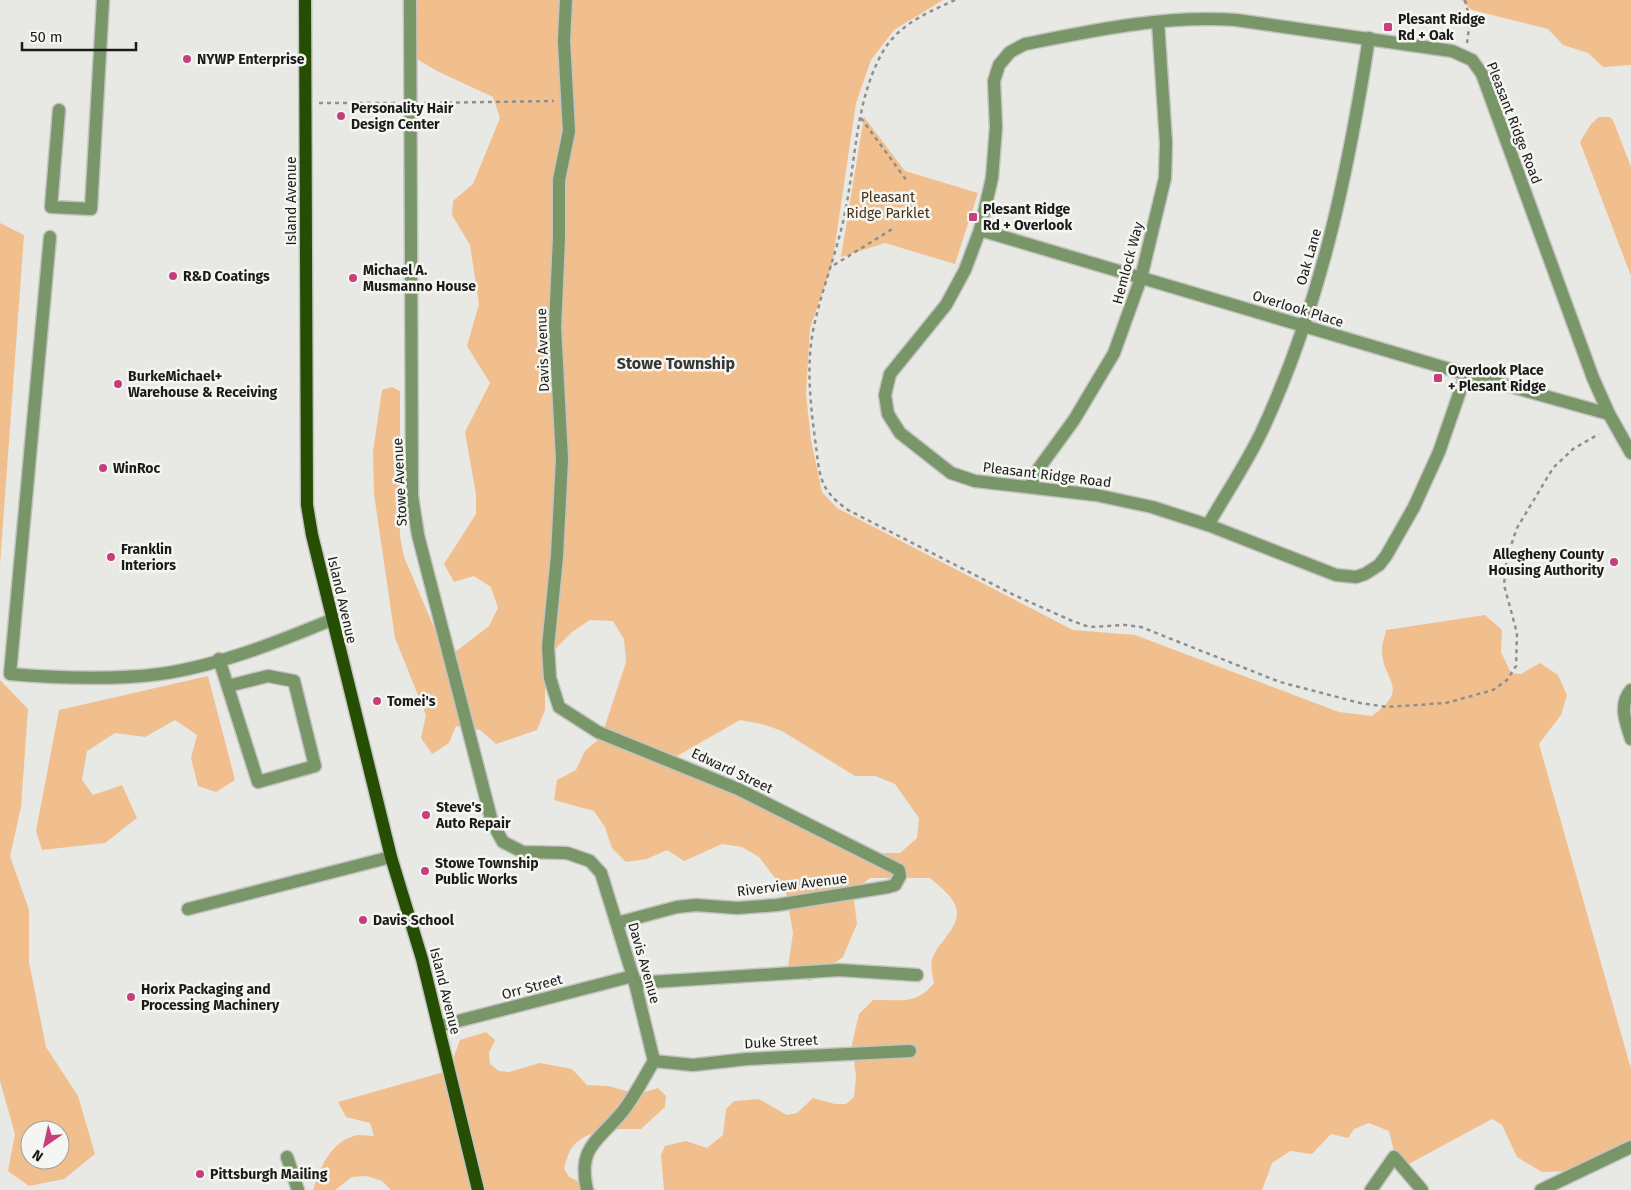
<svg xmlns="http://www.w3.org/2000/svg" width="1631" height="1190" viewBox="0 0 1631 1190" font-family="'Fira Sans',sans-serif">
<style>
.green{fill:#f1bf8e;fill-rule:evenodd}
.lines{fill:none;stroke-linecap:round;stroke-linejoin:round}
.minor-casing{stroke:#c3c3c0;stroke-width:15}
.major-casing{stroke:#c3c3c0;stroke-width:15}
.path{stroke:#8f8f8d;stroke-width:2.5;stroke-dasharray:4 4;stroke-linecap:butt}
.minor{stroke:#799669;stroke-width:12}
.major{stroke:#264e02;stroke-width:12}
.poi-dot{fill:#c63e7b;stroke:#f5f5f2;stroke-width:2}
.labels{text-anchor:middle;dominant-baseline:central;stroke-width:5;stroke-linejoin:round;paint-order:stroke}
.poi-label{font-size:14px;font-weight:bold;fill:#1b1b1a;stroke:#f5f5f2;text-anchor:start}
.street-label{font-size:14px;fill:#1b1b1a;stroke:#f5f5f2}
.park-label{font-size:14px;fill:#472f15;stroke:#f5f5f2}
.quarter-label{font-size:16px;font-weight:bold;fill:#363633;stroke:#f5f5f2}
</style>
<rect width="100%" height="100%" fill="#e8e8e5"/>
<g class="green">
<path d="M412 0H943L894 30 871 60 856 103 832 265 810 328 806 394 811 440 822 492 837 508 1073 630 1135 635 1339 712 1372 716C1412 686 1382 683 1382 649 1382 643 1385 636 1386 630L1485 615 1502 630 1501 652 1511 673 1521 674 1540 663 1558 675 1567 695 1561 715 1539 744 1631 1069V1146L1577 1171 1542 1172 1517 1157 1502 1125 1492 1119 1405 1166 1395 1156 1389 1131 1369 1123 1354 1129 1348 1138 1331 1134 1312 1154 1290 1151 1272 1163 1262 1190H664L661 1155 665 1146 686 1141 707 1148 723 1135 726 1109 734 1101 759 1099 787 1115 797 1113 813 1098 835 1104H846L854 1097 856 1077 852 1044 859 1014 873 1000C900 999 916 1006 934 983 933 976 930 966 932 960 934 951 941 944 946 937 969 909 952 897 930 878H870L853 892 857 924 843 957 810 981 787 973 793 933 786 892 759 857 742 847 722 844 684 861 667 850 647 859 626 862 612 848 605 827 594 811 554 800 557 780 576 770 585 751 600 738 724 787 864 859 885 853H900L917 838 919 818 895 784 875 776H855L782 731 762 724 740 720 677 756 604 729 626 662 624 639 613 621 590 620 572 632 557 647 545 665V710L537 730 496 744 480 730 456 726 449 743 432 754 421 738 426 715 395 638 374 494 373 452 382 390 392 387 400 391V536L404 557 439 639 455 652 489 626 498 608 491 587 474 576 454 582 444 564 476 514V494L465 432 490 383 467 346 479 304 470 245 452 215 453 201 473 184 500 118 493 97 437 71 412 56Z"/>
<path d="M1461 0H1631V65L1603 67 1588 53 1563 45 1548 29 1472 10Z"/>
<path d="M864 117 905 171 978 193 955 264 885 243 841 257Z"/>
<path d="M1599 117H1610L1613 120 1631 167V276L1580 142 1591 124Z"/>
<path d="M0 223 24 235 0 565Z"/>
<path d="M208 676 235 780 216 792 198 786 191 758 197 735 175 720 145 737 115 733 87 751 82 780 93 795 122 785 137 818 105 843 42 850 36 831 59 710Z"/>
<path d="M0 680 28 709 21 807 10 856 29 910V962L46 1047 78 1096 95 1154 64 1179 29 1186 8 1171 15 1134 0 1081ZM30 1130H60V1160H30Z"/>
<path d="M486 1032 495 1040 489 1053 490 1064 499 1071 509 1072 540 1063 572 1069 587 1085 608 1086 638 1094 658 1088 666 1096 665 1107 641 1129C618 1129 586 1127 571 1149 568 1154 566 1162 564 1168L569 1177 597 1190H484L453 1059 460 1040Z"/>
<path d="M444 1072 473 1190H391L382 1181 367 1176 352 1177 335 1190H313C320 1168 331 1140 358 1135 363 1135 369 1136 374 1136L370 1123 346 1117 338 1102Z"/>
</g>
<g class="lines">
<defs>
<g id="minor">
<path d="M410 0 412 496 418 535 492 822 503 842 523 852 567 853 590 861 601 873 635 983 654 1061"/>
<path d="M566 0 564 41 569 131 559 180V237L555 327 562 459 557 556 548 647 550 678 559 707 598 732 738 789 899 870 900 876 895 885 888 887 777 905 737 908 696 905 677 907 617 923"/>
<path d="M59 110 51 207 91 209 103 0"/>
<path d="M980 230 1466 374 1609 414"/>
<path d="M50 237 10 674C57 678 113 680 160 674 217 666 278 642 331 620"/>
<path d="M1466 374 1439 452 1414 507 1386 556 1379 565 1365 574 1356 577 1336 575 1208 525 1152 507 1096 495 975 481 951 473 900 433 888 414 885 395 890 374 946 305 965 270 980 230 992 178 996 127 994 81 999 65 1010 52 1025 44C1095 30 1165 15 1236 20L1452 51 1472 60 1482 74 1593 378 1609 414 1631 453"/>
<path d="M1030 486 1039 468 1074 420 1114 353 1141 278 1165 178 1166 143 1158 22"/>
<path d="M1208 525C1226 494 1246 464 1261 433 1320 308 1348 173 1369 38"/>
<path d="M219 659 258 782 315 766 294 681 268 676 228 686"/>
<path d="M1631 690C1618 705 1626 723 1631 739"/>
<path d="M188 909 391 857"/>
<path d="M635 983 839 970 917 975"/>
<path d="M439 1026 633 976"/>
<path d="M654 1061 693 1065 747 1059 910 1051"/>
<path d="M287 1157 298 1190"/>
<path d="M587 1190C577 1146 599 1141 623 1111 635 1096 644 1077 654 1061"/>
<path d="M1371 1190 1394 1157 1422 1190"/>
<path d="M1541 1190 1631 1147"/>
</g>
<path id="major" d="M305 0 307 505 312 535 391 857 422 959 478 1190"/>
</defs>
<use href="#minor" class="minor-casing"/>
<use href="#major" class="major-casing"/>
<g class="path">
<path d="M955 0C926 13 896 26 881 55 857 100 856 153 847 202 840 245 823 284 814 326 806 363 810 401 815 439 820 474 817 488 848 510L1014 595 1070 620 1089 627 1125 625 1141 627 1280 682 1360 703 1387 707 1446 703 1493 690 1507 680 1516 666 1517 633 1504 585 1507 557 1517 528 1553 468 1573 449 1599 434"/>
<path d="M1465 0 1470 20 1467 43"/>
<path d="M319 103H396"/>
<path d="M424 103 554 101"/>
<path d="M861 118 907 181"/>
<path d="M834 265 894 228"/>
</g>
<use href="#minor" class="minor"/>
<use href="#major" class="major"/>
</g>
<g class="poi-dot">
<rect x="1383" y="22" width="10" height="10" rx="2.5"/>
<circle cx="187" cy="59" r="5"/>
<circle cx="341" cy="116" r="5"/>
<rect x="968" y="212" width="10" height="10" rx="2.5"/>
<circle cx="173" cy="276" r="5"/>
<circle cx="353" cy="278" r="5"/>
<rect x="1433" y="373" width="10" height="10" rx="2.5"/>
<circle cx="118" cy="384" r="5"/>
<circle cx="103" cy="468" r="5"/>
<circle cx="111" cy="557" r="5"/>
<circle cx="1614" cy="562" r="5"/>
<circle cx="377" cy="701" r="5"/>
<circle cx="426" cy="815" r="5"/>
<circle cx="425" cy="871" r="5"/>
<circle cx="363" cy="920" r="5"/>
<circle cx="131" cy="997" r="5"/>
<circle cx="200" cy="1174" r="5"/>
</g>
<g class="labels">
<g class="poi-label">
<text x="1398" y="19">Plesant Ridge<tspan x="1398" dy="16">Rd + Oak</tspan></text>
<text x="197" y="59">NYWP Enterprise</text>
<text x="351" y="108">Personality Hair<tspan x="351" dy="16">Design Center</tspan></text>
<text x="983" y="209">Plesant Ridge<tspan x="983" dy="16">Rd + Overlook</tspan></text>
<text x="363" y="270">Michael A.<tspan x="363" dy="16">Musmanno House</tspan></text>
<text x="183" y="276">R&amp;D Coatings</text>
<text x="1448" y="370">Overlook Place<tspan x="1448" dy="16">+ Plesant Ridge</tspan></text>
<text x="128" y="376">BurkeMichael+<tspan x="128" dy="16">Warehouse &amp; Receiving</tspan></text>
<text x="113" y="468">WinRoc</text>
<text x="121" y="549">Franklin<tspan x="121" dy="16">Interiors</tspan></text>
<text x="1604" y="554" text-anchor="end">Allegheny County<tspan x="1604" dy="16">Housing Authority</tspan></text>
<text x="387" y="701">Tomei's</text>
<text x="436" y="807">Steve's<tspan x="436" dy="16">Auto Repair</tspan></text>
<text x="435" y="863">Stowe Township<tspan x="435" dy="16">Public Works</tspan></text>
<text x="373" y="920">Davis School</text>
<text x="141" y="989">Horix Packaging and<tspan x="141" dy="16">Processing Machinery</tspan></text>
<text x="210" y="1174">Pittsburgh Mailing</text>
</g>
<g class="street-label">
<text transform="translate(1514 123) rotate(69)">Pleasant Ridge Road</text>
<text transform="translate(291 201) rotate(-90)">Island Avenue</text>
<text transform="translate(1309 257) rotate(-74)">Oak Lane</text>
<text transform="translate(1128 263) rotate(-75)">Hemlock Way</text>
<text transform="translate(1298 309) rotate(17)">Overlook Place</text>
<text transform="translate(543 350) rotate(-92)">Davis Avenue</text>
<text transform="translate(1047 475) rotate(7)">Pleasant Ridge Road</text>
<text transform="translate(400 482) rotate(-93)">Stowe Avenue</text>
<text transform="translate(342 600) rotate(77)">Island Avenue</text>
<text transform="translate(732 771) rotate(25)">Edward Street</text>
<text transform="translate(792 885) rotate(-7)">Riverview Avenue</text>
<text transform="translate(644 963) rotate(74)">Davis Avenue</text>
<text transform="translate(532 987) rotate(-15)">Orr Street</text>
<text transform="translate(445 991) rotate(76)">Island Avenue</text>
<text transform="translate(781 1042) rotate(-3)">Duke Street</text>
</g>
<g class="park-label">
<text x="888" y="197">Pleasant<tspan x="888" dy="16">Ridge Parklet</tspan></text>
</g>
<g class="quarter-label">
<text x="676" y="363">Stowe Township</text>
</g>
</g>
<g transform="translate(45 1145) rotate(214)"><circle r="24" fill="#f5f5f2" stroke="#9e9e9c"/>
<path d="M0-4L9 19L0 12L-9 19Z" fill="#c63e7b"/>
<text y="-8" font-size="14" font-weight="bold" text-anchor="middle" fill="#1b1b1a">N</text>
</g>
<path d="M22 42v8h114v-8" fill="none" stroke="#1b1b1a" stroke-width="2.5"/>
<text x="30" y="42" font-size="15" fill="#1b1b1a" stroke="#f5f5f2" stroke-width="4" paint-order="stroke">50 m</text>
</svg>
